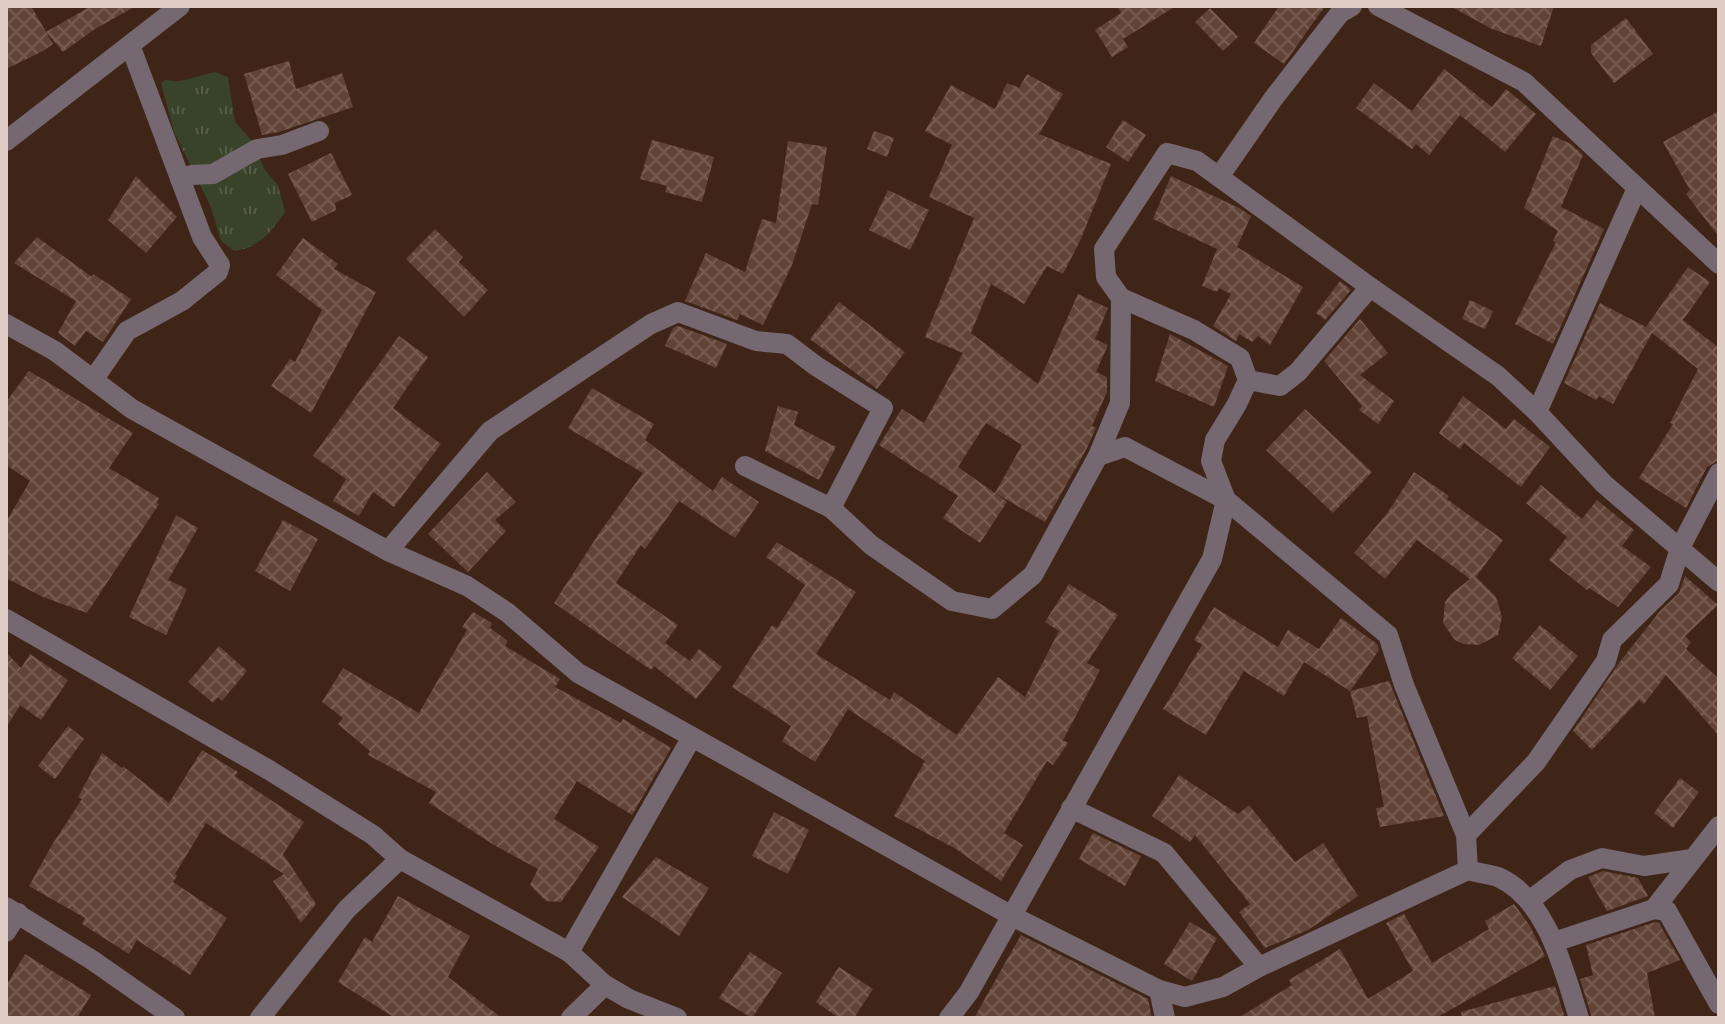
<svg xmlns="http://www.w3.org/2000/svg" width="1725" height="1024" viewBox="0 0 1725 1024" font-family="'IBM Plex Sans',sans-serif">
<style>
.grass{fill:url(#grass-tufts)}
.building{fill:url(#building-cross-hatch);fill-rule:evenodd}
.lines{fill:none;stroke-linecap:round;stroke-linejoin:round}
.minor{stroke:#756870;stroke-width:20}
</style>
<defs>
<pattern id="grass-tufts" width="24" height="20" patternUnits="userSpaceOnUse" patternTransform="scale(2)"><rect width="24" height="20" fill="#394329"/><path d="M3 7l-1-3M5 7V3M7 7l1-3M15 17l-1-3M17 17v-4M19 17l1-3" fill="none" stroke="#555d47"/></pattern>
<pattern id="building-cross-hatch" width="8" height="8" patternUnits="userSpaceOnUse" patternTransform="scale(2)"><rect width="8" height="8" fill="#614337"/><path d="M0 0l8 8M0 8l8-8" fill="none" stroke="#775d52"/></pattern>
</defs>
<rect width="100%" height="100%" fill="#3f2418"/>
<path class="grass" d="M215 72 228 77 235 122 252 141 265 170 278 185 285 212C272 231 258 249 234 251L221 241 210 205 174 132 161 83 166 80C183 84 198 75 215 72Z"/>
<g class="building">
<path d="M6 6H31L53 44 43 51 6 69Z"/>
<path d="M91 6H136L95 29 63 52 46 32Z"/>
<path d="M1117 6H1176L1123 39 1128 47 1112 57 1095 30 1121 13Z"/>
<path d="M1279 6H1325L1284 64 1254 43Z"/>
<path d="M1450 6H1554L1541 46 1492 29Z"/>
<path d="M1210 8 1238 37 1223 51 1195 22Z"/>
<path d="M1626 18 1653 54 1614 83 1591 53V45Z"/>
<path d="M289 61 296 89 342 73 353 107 279 132 262 135 244 74Z"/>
<path d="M1444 69 1492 107 1506 89 1536 114 1505 152 1460 115 1429 155 1416 144 1412 149 1356 108 1374 83 1412 111Z"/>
<path d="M1027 74 1063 94 1039 134 1111 164 1080 241 1063 274 1047 266 1024 304 991 284 971 333 1038 384 1078 294 1108 308 1095 339 1108 345 1096 372 1107 377V392L1092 426 1096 428 1086 450 1045 522 995 493 1007 502 980 543 943 518 958 496 879 445 902 409 924 423 963 353 925 337 974 218 929 197 952 145 925 131 951 85 995 109 1007 83 1019 88ZM986 423 1022 445 995 493 958 467Z"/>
<path d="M1719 111V237L1686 194 1690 190 1663 142Z"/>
<path d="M1123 120 1146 135 1128 162 1106 147Z"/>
<path d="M874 131 894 138 887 157 867 149Z"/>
<path d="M1553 136 1571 144 1583 155 1561 207 1604 229 1553 344 1515 324 1556 242 1553 241 1558 231 1524 208Z"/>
<path d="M652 140 714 157 702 202 665 192 667 186 640 179Z"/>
<path d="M788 141 827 147 818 205 812 204 792 265 763 325 740 314 737 320 685 301 706 253 745 272 762 219 776 223Z"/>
<path d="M331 153 352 195 335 203 336 210 312 222 288 174Z"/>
<path d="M136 176 177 217 146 253 108 220Z"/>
<path d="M1171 176 1239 208 1251 216 1237 247 1303 287 1270 345 1258 336 1252 342 1239 334 1236 341 1213 326 1231 294 1219 288 1217 292 1202 286 1217 249 1153 219Z"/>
<path d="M888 190 929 210 910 250 869 230Z"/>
<path d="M435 229 463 257 459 262 488 290 464 317 406 259Z"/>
<path d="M37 237 92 277 93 274 131 299 103 342 86 331 75 346 58 333 76 301 14 263Z"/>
<path d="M303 238 338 264 334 269 376 292 311 413 271 386 290 359 295 362 322 310 276 275Z"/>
<path d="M1688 267 1710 282 1683 320 1719 348V460L1707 467 1686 508 1639 478 1673 424 1670 423 1698 369 1652 333 1613 404 1599 396 1596 400 1564 383 1600 303 1646 327Z"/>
<path d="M1340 281 1351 290 1325 320 1316 313Z"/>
<path d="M1470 300 1493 311 1485 329 1462 319Z"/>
<path d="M839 302 905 352 877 389 810 339Z"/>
<path d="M1360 319 1388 353 1360 375 1394 401 1378 424 1359 410 1362 406 1324 361Z"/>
<path d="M678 326 727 344 716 368 665 346 673 328Z"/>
<path d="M1170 334 1228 366 1214 407 1155 381Z"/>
<path d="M399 336 428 357 393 408 441 444 394 507 373 492 359 516 333 501 346 479 313 456Z"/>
<path d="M29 371 133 433 109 468 159 498 157 503 159 504 87 613 43 597 6 578V522L30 481 6 465V402Z"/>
<path d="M592 388 654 424 645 440 713 491 722 477 759 502 735 538 679 501 645 549 641 545 616 583 678 625 665 643 690 661 699 649 722 667 696 699 654 666 651 670 554 603 600 532 643 473 568 428Z"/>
<path d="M1463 396 1506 429 1514 419 1550 447 1521 487 1464 443 1460 449 1439 433Z"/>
<path d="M778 406 798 412 794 425 836 447 819 480 765 451Z"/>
<path d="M1305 409 1372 472 1333 513 1266 450Z"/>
<path d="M487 472 516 502 495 520 506 531 468 572 428 534Z"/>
<path d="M1414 472 1449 496 1447 499 1503 540 1476 577 1496 597 1502 617 1498 635 1479 645 1463 644 1455 640 1443 623 1445 602 1451 594 1470 579 1417 540 1385 579 1354 553 1388 512Z"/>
<path d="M1541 485 1582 519 1597 500 1634 530 1622 546 1651 567 1618 607 1589 588 1587 590 1549 560 1567 537 1526 503Z"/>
<path d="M176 515 198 528 168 580 187 589 166 635 129 617Z"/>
<path d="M283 520 318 539 290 591 255 571Z"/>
<path d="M777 542 856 592 816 654 890 700 894 692 957 735 998 677 1025 697 1059 631 1045 622 1069 584 1118 615 1087 663 1100 670 1063 740 1068 743 1053 765 1047 761 1004 833 1023 845 1001 881 956 849 894 816 925 761 848 709 815 762 782 741 791 726 732 687 772 625 777 628 805 585 766 557Z"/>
<path d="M1685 576 1718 605 1685 636 1691 642 1686 649 1719 679V736L1666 675 1644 704 1639 700 1592 750 1573 731 1619 663 1660 611 1679 593Z"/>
<path d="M1214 607 1278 647 1288 630 1319 649 1341 618 1377 644 1379 650 1350 691 1304 662 1284 696 1244 671 1206 735 1163 709 1202 645 1194 640Z"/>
<path d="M473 612 492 623 490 628 508 641 505 646 560 679 555 687 621 723 623 719 671 748 632 815 577 781 554 819 599 847 561 902 546 901 530 885 538 869 494 845 429 803 436 792 368 755 370 751 338 724 343 718 322 702 343 668 419 713 467 630 462 627Z"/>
<path d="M1540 625 1578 656 1550 690 1512 658Z"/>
<path d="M219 646 247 671 222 701 218 697 213 703 188 682Z"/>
<path d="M6 652 21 668 30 654 68 680 41 720 20 705 6 728Z"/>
<path d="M1389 681 1444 816 1380 827 1376 808 1384 807 1367 716 1357 718 1350 691Z"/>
<path d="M68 726 84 739 55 779 38 766Z"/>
<path d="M202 750 238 772 235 776 304 822 283 854 316 904 301 923 273 881 284 874 206 823 175 874 177 876 173 882 227 918 190 975 137 940 129 954 82 924 85 918 29 886 52 845 82 799 78 797 102 753 122 768 123 766 169 803Z"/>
<path d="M1179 775 1238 814 1249 805 1295 862 1323 843 1358 896 1308 930 1265 948 1239 912 1250 904 1195 835 1190 842 1152 816Z"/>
<path d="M1680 778 1699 792 1673 828 1654 813Z"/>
<path d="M774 812 809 830 788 874 752 856Z"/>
<path d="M1093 833 1141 856 1125 886 1079 859Z"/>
<path d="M656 857 709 888 679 936 622 897Z"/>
<path d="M1603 871 1638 878 1648 896 1607 911 1588 877Z"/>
<path d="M398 896 470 936 448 977 502 1018H395L338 982 365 937 372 942Z"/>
<path d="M1514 904 1530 926 1545 956 1436 1018H1238L1292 985 1289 980 1340 949 1368 999 1413 971 1386 923 1404 914 1432 963 1489 929 1485 921Z"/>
<path d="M1190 922 1217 938 1192 981 1164 964Z"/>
<path d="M1655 922 1659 923 1680 960 1647 973 1655 1018H1592L1580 979 1593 975 1586 945Z"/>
<path d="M1021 935 1148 999 1152 1018H974Z"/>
<path d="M750 952 782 973 752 1018 719 998Z"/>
<path d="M25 954 91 995 77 1018H6V986Z"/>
<path d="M839 967 873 989 854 1018H839L816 1002Z"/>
<path d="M1555 986 1565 1018H1462L1461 1012Z"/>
</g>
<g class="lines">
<g class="minor">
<path d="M1378 6 1524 82 1719 264"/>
<path d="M6 141 180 6"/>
<path d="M1219 177 1273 99 1340 13 1352 6"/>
<path d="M181 181 191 175 213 174 257 149 282 145 319 131"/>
<path d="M6 324 55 351 132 409 388 551 467 586 508 613 578 673 1012 916 1159 990 1185 997 1223 987 1259 967 1468 870C1477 873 1489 874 1498 877 1548 899 1564 972 1579 1018"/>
<path d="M93 380 127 331 182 301 218 272 220 265 202 237 130 45"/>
<path d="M1248 380 1280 386 1298 372 1370 287"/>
<path d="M1537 412 1637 188"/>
<path d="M1098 456 1125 447 1226 500 1388 635 1404 685 1466 835 1468 870"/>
<path d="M745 466 831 508"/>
<path d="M388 551 490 431 651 324 678 312 756 341 787 344 816 366 883 408 831 508 871 545 952 601 992 609 1033 575 1098 456 1120 403 1121 298"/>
<path d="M6 619 269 770 373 835 400 859 569 952 605 985 629 999 677 1018"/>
<path d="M1071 808 1164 853 1259 967"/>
<path d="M1466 835 1536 762 1606 661 1612 640 1669 584 1680 548 1719 473"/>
<path d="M1529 901 1570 870 1602 858 1644 866 1692 859"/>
<path d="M6 907 92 960 175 1018"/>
<path d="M1654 909 1719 826"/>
<path d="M6 932 18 913"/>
<path d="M1554 942 1654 909 1667 911 1719 1004"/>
<path d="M569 952 692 737"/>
<path d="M1159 990 1165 1018"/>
<path d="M260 1018 347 909 400 859"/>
<path d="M571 1018 605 985"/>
<path d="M949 1018 969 992 1212 559 1226 500 1211 461 1215 440 1237 404 1248 380 1240 358 1194 330 1121 298 1106 277 1104 249 1167 153 1197 161 1370 287 1498 376 1537 412 1604 484 1719 582"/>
</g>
</g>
<rect width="1725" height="1024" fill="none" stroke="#e0cec6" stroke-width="16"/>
</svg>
